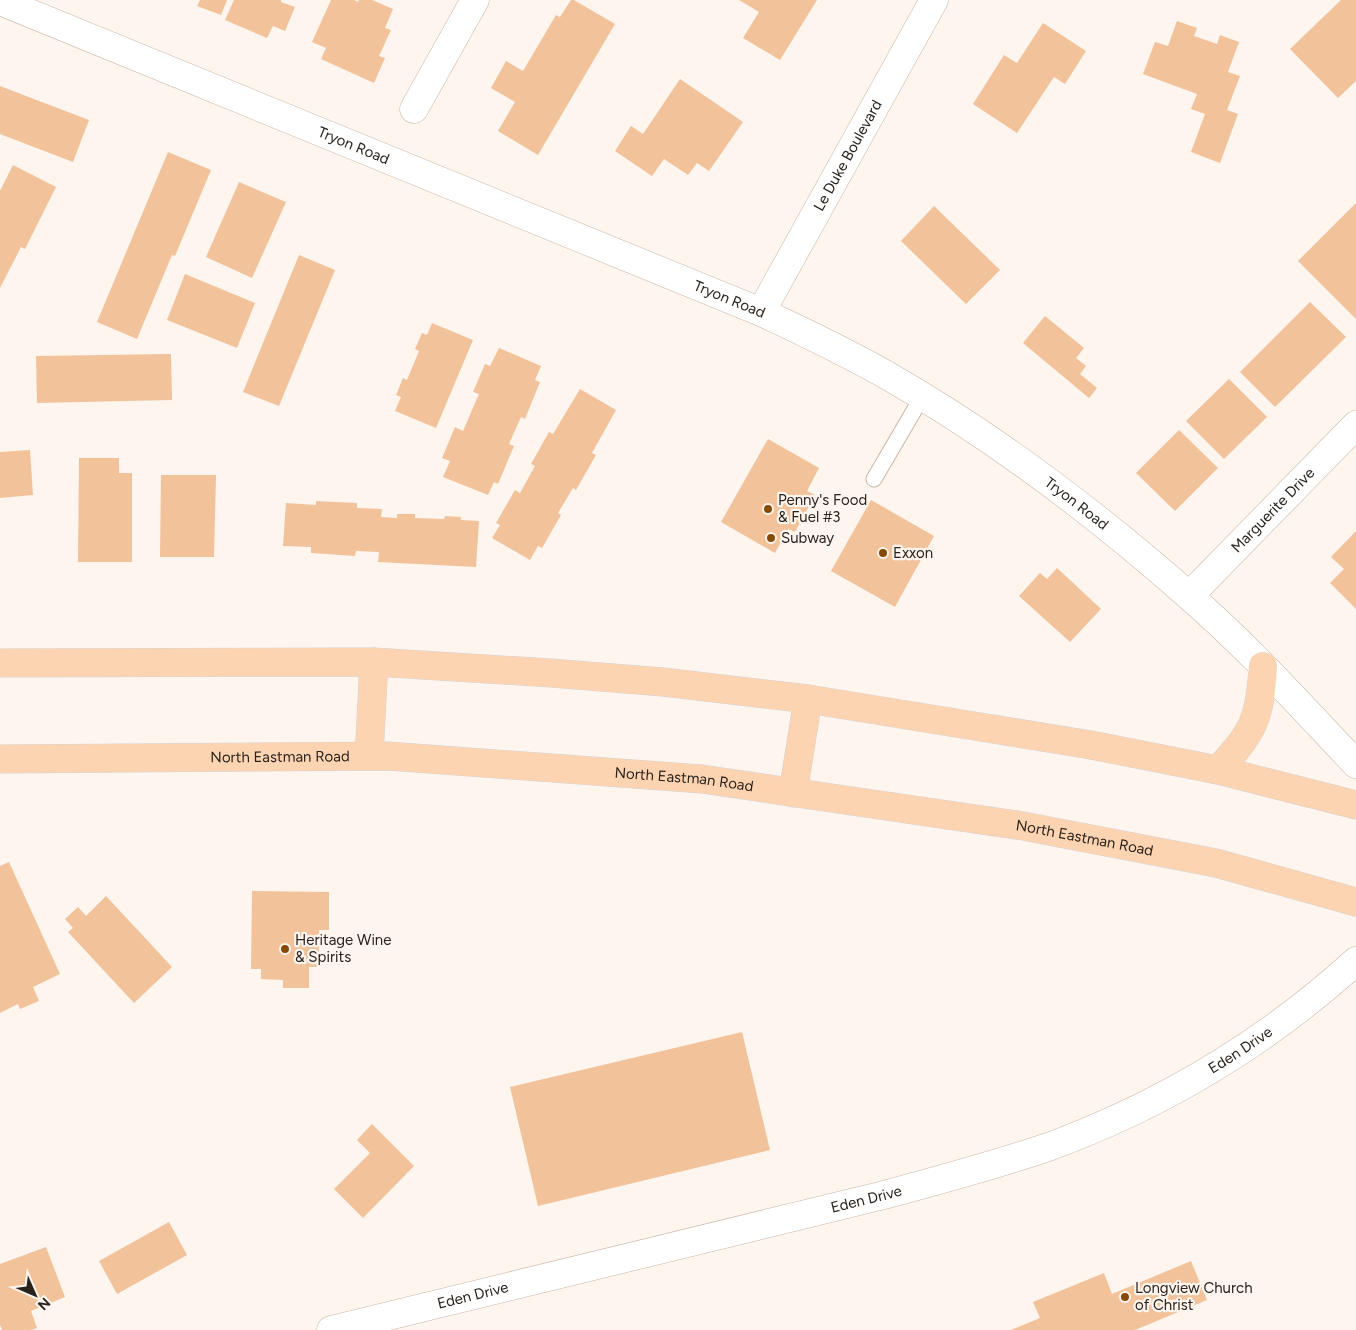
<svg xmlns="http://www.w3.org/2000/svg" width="1356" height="1330" viewBox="0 0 1356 1330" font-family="Figtree,sans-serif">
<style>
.building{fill:#f2c29b}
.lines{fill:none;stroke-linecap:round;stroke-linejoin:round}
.service-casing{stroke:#cab5a5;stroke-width:17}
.minor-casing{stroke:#cab5a5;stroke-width:29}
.tertiary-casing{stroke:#cab5a5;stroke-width:29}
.primary-casing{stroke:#d4d3d2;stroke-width:29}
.service{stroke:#fff;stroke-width:15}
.minor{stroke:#fff;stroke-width:28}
.tertiary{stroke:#fff;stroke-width:28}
.primary{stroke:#fdd4b2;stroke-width:28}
.poi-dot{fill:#854a02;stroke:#fef5ee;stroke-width:2}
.labels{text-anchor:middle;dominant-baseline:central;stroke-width:4.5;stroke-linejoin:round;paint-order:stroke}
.street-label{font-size:15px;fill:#2a221c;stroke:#fef5ee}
.poi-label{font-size:15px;fill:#2a221c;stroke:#fef5ee;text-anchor:start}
</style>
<rect width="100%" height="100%" fill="#fef5ee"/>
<g class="building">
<path d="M200 0H227L221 15 197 6Z"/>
<path d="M234 0H281V2L295 7 285 31 273 26 267 38 225 20Z"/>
<path d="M331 0H354L358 2 359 0H372L393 9 385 28 391 30 379 56 385 58 374 83 321 59 326 48 312 42Z"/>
<path d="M571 0H574L615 24 538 155 498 131 515 102 491 88 506 61 523 71 556 15 560 17Z"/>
<path d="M739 0H817L780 60 743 38 759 12Z"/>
<path d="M1341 0H1356V81L1338 98 1290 49Z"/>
<path d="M1177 21 1197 28 1194 36 1217 44 1220 35 1239 42 1228 72 1240 76 1227 110 1238 114 1220 163 1191 152 1205 114 1191 109 1197 94 1143 74 1155 42 1168 46Z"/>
<path d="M1043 23 1086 51 1065 84 1054 77 1017 133 973 104 1004 55 1017 63Z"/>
<path d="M680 79 743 122 709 171 697 163 688 175 664 159 652 176 615 151 631 126 643 134Z"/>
<path d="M0 86 89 120 73 162 0 134Z"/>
<path d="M168 152 211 170 175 256 172 255 137 339 97 322Z"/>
<path d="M13 165 56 187 25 249 21 247 0 288V191Z"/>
<path d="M239 182 286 202 252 278 206 257Z"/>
<path d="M1356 203V319L1298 261Z"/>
<path d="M934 206 1000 270 966 304 901 241Z"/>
<path d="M299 255 335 270 279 406 243 392Z"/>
<path d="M185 274 255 303 237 348 167 320Z"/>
<path d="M1310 302 1346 337 1275 407 1240 372Z"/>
<path d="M1045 316 1084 348 1076 358 1086 366 1080 374 1097 388 1089 398 1023 343Z"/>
<path d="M432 323 473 340 436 428 395 411 401 397 396 395 403 378 407 380 419 351 415 349 422 333 427 335Z"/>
<path d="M499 348 541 366 535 380 540 382 525 419 521 417 509 444 514 446 498 484 494 482 488 495 443 477 450 461 442 458 455 427 463 431 479 394 473 392 485 364 490 366Z"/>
<path d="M171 354 172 400 37 403 36 356Z"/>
<path d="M1229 379 1267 417 1224 459 1186 421Z"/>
<path d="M580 389 616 410 592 453 596 455 576 490 573 488 558 513 561 515 542 548 538 546 530 560 492 538 500 525 496 523 515 490 520 493 535 466 531 464 549 432 553 434Z"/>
<path d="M1179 430 1218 468 1175 511 1136 473Z"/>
<path d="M768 439 819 468 807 491 815 495 795 532 788 529 775 553 721 522Z"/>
<path d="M30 450 33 495 0 498V452Z"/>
<path d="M79 458H119V473H132V562H78Z"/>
<path d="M161 475H216L214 557H160Z"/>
<path d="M871 500 934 536 895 607 831 571Z"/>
<path d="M316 501 357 503V508L382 509 381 517 397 518V514H415V518L444 519 445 516 461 517V520L479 521 476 567 378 562 379 552 356 551 355 556 311 553V547L283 546 286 503 316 505Z"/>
<path d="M1356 531V609L1330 583 1344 569 1331 557Z"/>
<path d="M1057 568 1101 609 1070 642 1019 596 1040 573 1047 579Z"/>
<path d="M9 862 60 974 33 987 39 1001 20 1009 18 1004 0 1013V866Z"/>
<path d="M252 891 329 892V930H319V967H309V988H283V980L261 979V969H251Z"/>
<path d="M106 896 172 967 134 1003 68 932 73 928 65 919 78 907 86 916Z"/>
<path d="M742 1032 770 1150 538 1206 510 1087Z"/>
<path d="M372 1124 414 1166 363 1218 334 1189 370 1153 357 1140Z"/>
<path d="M169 1222 187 1255 117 1294 99 1261Z"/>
<path d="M46 1247 65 1297 31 1311 37 1328 31 1330H2L0 1325V1264Z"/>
<path d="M1191 1261 1207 1300 1135 1330H1011L1040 1318 1033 1302 1104 1273 1112 1294Z"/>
</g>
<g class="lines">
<defs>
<path id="service" d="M874 479 922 397"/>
<g id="minor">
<path d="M414 109 475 0"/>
<path id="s1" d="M1189 596 1356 425"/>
</g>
<g id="tertiary">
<path id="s2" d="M0 1 761 312C802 331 843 351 883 373 990 434 1096 514 1188 595 1248 647 1301 706 1356 764"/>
<path id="s3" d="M761 312 934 0"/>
<path id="s4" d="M331 1330 884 1195C940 1180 996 1165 1051 1146 1164 1104 1267 1042 1356 961"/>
</g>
<g id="primary">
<path d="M0 663 374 662 551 673 663 682 808 699 1091 745 1218 770 1356 805"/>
<path d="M369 756 374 662"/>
<path id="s5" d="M0 759 388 756 702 779 1023 826 1216 863 1356 902"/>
<path d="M1218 770C1254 731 1260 719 1263 666"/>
<path d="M793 793 808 699"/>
</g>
</defs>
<use href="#service" class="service-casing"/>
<use href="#minor" class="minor-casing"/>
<use href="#tertiary" class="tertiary-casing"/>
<use href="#primary" class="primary-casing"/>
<use href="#service" class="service"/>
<use href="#minor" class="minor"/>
<use href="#tertiary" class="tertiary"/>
<use href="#primary" class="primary"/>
</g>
<g class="poi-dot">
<circle cx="768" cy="509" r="5"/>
<circle cx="771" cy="538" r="5"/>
<circle cx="883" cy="553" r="5"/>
<circle cx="285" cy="949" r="5"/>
<circle cx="1125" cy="1297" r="5"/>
</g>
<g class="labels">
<g class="street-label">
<text stroke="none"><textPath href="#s2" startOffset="382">Tryon Road</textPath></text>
<text stroke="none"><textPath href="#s3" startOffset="179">Le Duke Boulevard</textPath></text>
<text stroke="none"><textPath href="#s2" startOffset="788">Tryon Road</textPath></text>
<text stroke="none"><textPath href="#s2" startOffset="1192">Tryon Road</textPath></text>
<text stroke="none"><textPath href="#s1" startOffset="120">Marguerite Drive</textPath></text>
<text stroke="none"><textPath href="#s5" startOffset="280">North Eastman Road</textPath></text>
<text stroke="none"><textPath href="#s5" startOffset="685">North Eastman Road</textPath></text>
<text stroke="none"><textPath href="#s5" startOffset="1090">North Eastman Road</textPath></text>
<text stroke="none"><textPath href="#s4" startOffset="956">Eden Drive</textPath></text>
<text stroke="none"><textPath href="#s4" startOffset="551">Eden Drive</textPath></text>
<text stroke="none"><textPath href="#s4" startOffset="146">Eden Drive</textPath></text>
</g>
<g class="poi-label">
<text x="778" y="500">Penny's Food<tspan x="778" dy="17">&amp; Fuel #3</tspan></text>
<text x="781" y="538">Subway</text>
<text x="893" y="553">Exxon</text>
<text x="295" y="940">Heritage Wine<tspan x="295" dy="17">&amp; Spirits</tspan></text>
<text x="1135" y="1288">Longview Church<tspan x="1135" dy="17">of Christ</tspan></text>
</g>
</g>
<g transform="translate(35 1295) rotate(135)" stroke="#fef5ee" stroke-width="4" paint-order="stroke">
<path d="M0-4L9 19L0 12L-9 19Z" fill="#2a221c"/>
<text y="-8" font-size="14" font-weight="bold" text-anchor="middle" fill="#2a221c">N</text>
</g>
</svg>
